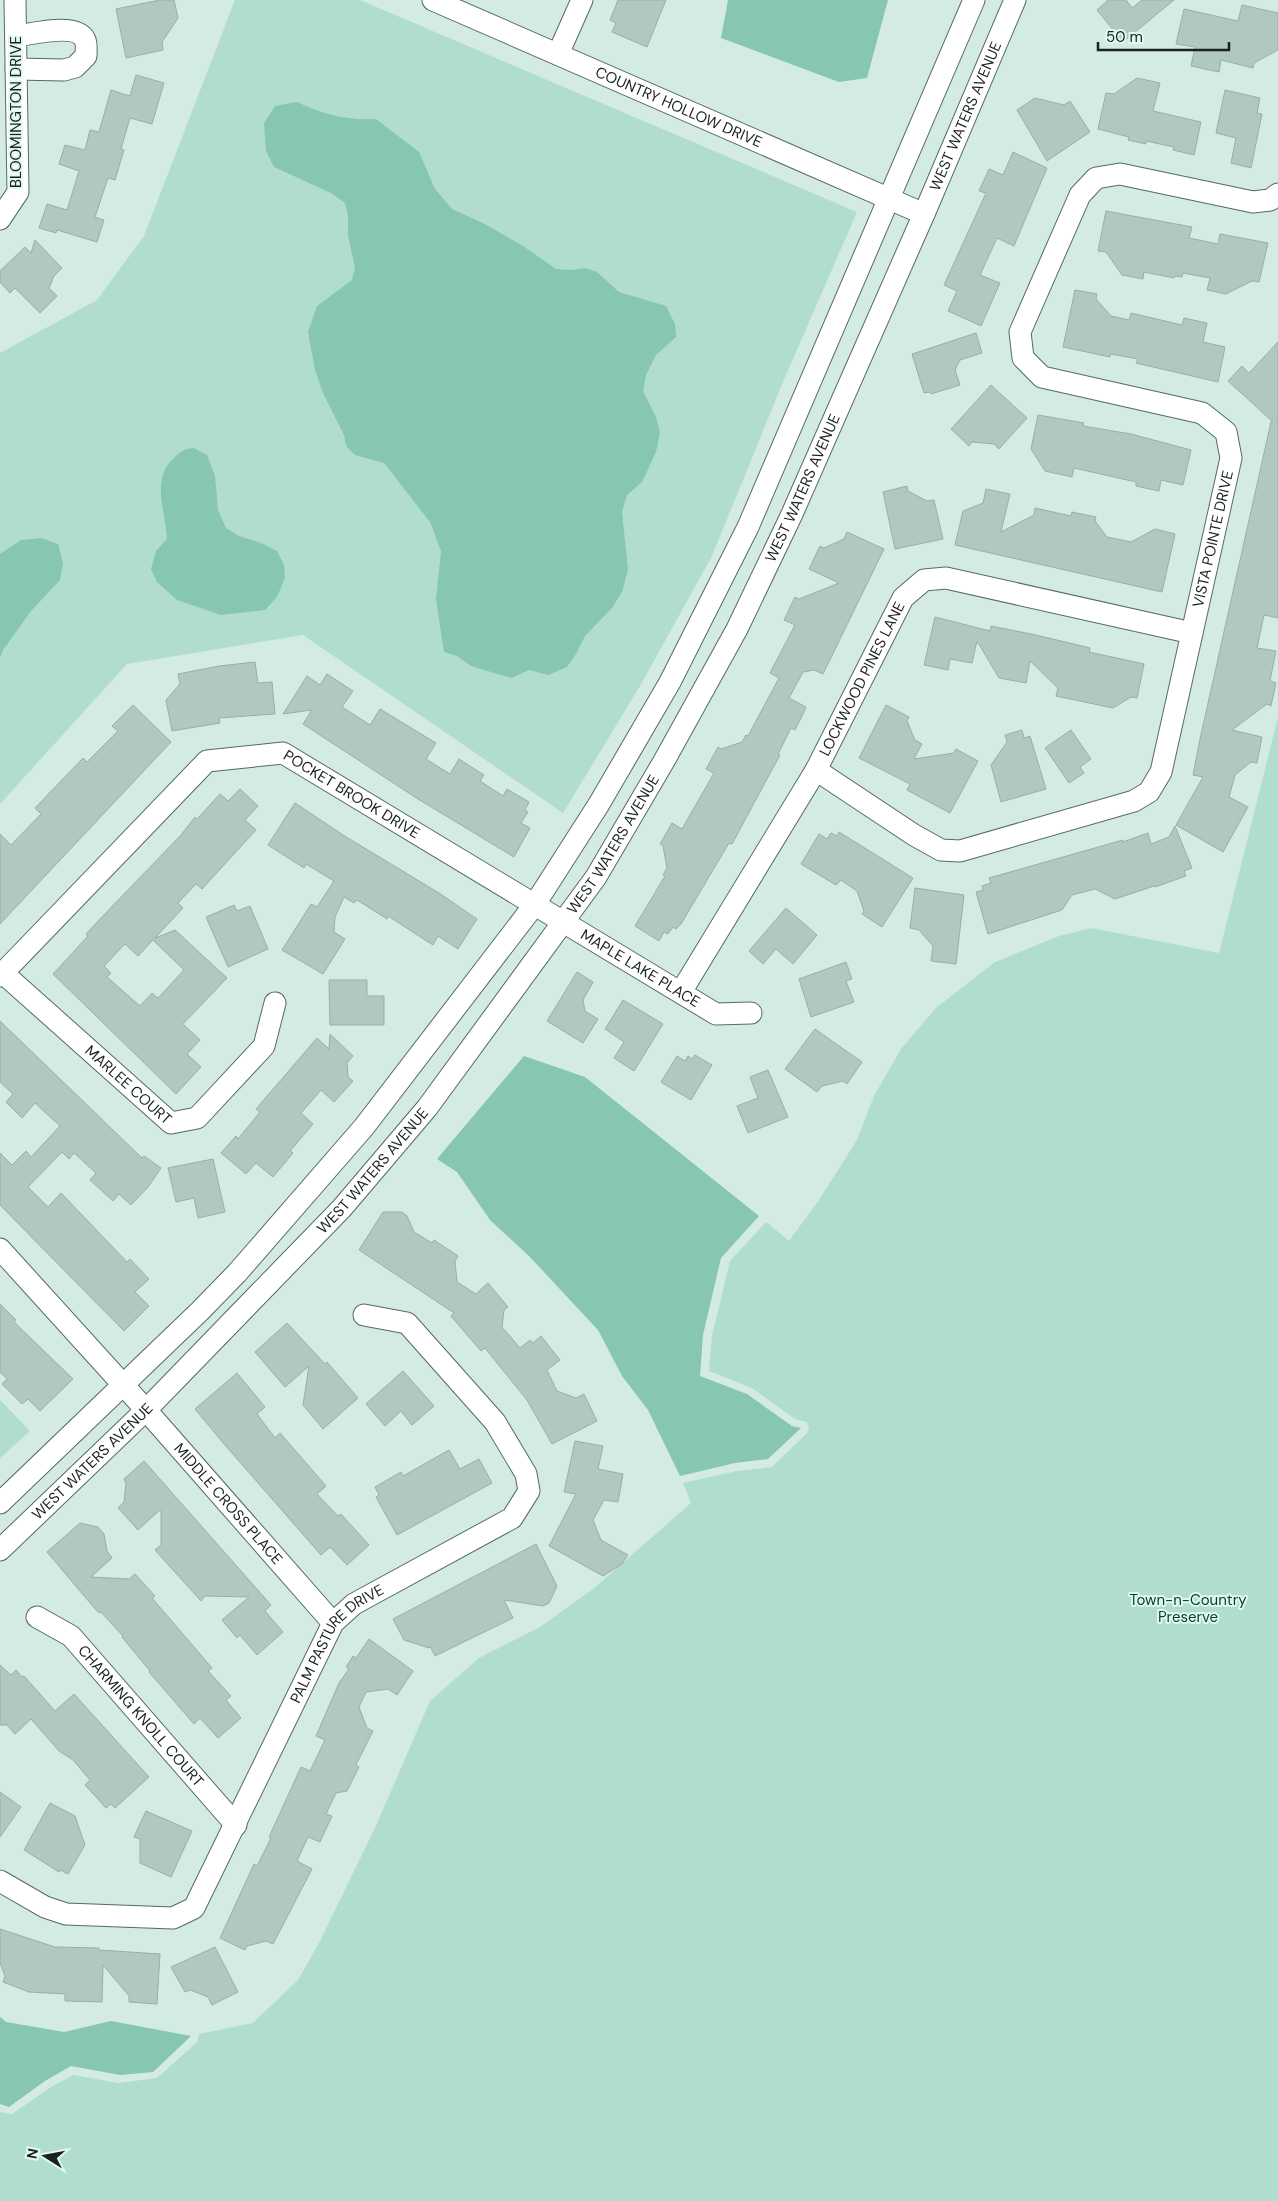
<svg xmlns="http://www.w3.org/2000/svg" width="1278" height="2201" viewBox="0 0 1278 2201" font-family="'DM Sans',sans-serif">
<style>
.green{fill:#b1ddcf}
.water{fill:#86c6b3}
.building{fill:#b1c8c1;stroke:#98afa8;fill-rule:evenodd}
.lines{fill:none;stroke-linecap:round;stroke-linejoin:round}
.minor-casing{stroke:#556a63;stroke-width:23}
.minor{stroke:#fff;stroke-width:21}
.labels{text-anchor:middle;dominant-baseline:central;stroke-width:4;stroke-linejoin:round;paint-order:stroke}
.street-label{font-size:15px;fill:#19221f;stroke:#e0f8f0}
.park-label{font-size:15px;fill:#074135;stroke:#e0f8f0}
</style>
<rect width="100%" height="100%" fill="#d3ebe3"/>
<g class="green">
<path d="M235 0H360L857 212 783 382 712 556 640 686 563 813 303 635 127 664 0 804V353L97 300 144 236Z"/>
<path d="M1278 717V2201H0V2112L12 2114 51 2087 73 2075 118 2083 157 2078 197 2042 199 2034 253 2023 298 1980 318 1945 375 1828 430 1701 479 1658 540 1627 593 1589 691 1503 683 1483 737 1471 772 1467 807 1433 809 1429 807 1422 795 1419 752 1388 709 1371 712 1336 730 1261 766 1222 789 1241 819 1200 857 1140 874 1096 901 1049 936 1008 995 962 1059 936 1091 928 1219 953Z"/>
<path d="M0 1400 30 1431 0 1458Z"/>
</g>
<g class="water">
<path d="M728 0H888L867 78 839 82 721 38Z"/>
<path d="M297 102C322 114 349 121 376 119L419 152 435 189 452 209 483 223 523 246 556 269 571 270 585 268 597 272 619 292 666 306 675 324 676 337 656 355 646 375 643 391 656 417 660 432 656 452 642 482 627 495 622 512 628 570 622 592 612 608 585 636 576 654 567 667 548 675 529 670 511 678 471 666 457 656 444 652 436 599 441 551 430 522 384 463 355 455 346 446 344 435 323 393 315 370 308 332 317 306 352 280 355 267 348 236V216L345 203 331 193 274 167 266 151 264 123 275 106Z"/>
<path d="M194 448 207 455 215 476 218 510 226 528 239 536 261 543 277 551 284 565 285 578 277 597 265 610 221 615 177 600 157 582 151 569 156 551 167 539C166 512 150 479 174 458 181 451 184 449 194 448Z"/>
<path d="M42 538 58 544 63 563 60 580 31 611 3 650 0 658V554L21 540Z"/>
<path d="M524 1056 585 1077 759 1216 721 1258 703 1335 700 1376 747 1394 792 1426 801 1428 768 1459 735 1463 680 1476 648 1410 622 1376 598 1330 529 1256 490 1220 457 1172 437 1159Z"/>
<path d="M0 2017 6 2022 64 2032 111 2021 191 2036 153 2072 120 2075 71 2066 45 2081 9 2107 0 2104Z"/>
</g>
<g class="building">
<path d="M160 0H174L178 18 162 42 163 50 126 58 116 9Z"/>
<path d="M618 0H666L647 47 612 32 616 23 610 20Z"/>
<path d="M1108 0H1126L1132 8 1142 0H1174L1123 42 1097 10Z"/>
<path d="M1242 5 1278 13V50L1254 63 1253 68 1221 60 1219 72 1191 66 1195 47 1176 44 1184 9 1238 21Z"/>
<path d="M136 75 164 83 152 124 130 118 121 149 124 150 115 180 108 178 95 217 104 220 97 242 57 230 56 233 39 228 47 204 67 210 79 171 59 164 65 145 85 150 90 130 99 132 111 90 130 96Z"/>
<path d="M1137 78 1160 83 1153 111 1201 122 1194 155 1173 150 1174 147 1146 141V144L1128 140 1129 137 1098 129 1106 93 1114 94Z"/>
<path d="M1225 90 1260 98 1257 113 1262 114 1251 168 1231 163 1236 138 1216 133Z"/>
<path d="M1035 98 1064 105 1070 101 1090 132 1047 161 1017 110Z"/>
<path d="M1013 152 1047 168 1014 246 997 238 980 275 1000 283 981 326 948 311 957 291 944 285 986 193 979 191 989 169 1003 175Z"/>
<path d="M1106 211 1192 227 1189 238 1218 244 1220 234 1268 243 1259 282 1252 281 1226 294 1207 290 1210 278 1183 273 1182 277 1175 276 1174 278 1144 272 1143 279 1122 275 1106 252 1098 251Z"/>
<path d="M35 240 62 268 54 276 49 288 57 296 40 313 15 288 10 293 0 282V271L25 247 31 253Z"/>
<path d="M1075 290 1097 294 1096 299 1111 316 1129 320 1131 313 1182 325 1184 318 1207 323 1203 342 1225 347 1218 382 1136 363 1138 359 1111 354 1110 357 1063 347Z"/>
<path d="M976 333 982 353 960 360 955 370 960 385 931 394 930 392 924 393 912 354Z"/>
<path d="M1278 342V618L1264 615 1257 648 1276 651 1270 681 1276 683 1271 706 1267 704 1232 730 1262 737 1257 763 1251 762 1235 775 1229 797 1248 807 1223 852 1176 825 1203 777 1193 775 1200 739 1271 422H1273L1228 381 1242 366 1249 373Z"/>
<path d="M991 385 1027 418 999 449 994 444 972 442 969 446 951 429Z"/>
<path d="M1038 415 1084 423 1083 426 1131 434 1191 450 1183 485 1161 480 1159 491 1136 486V482L1074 468 1072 477 1045 471 1031 449Z"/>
<path d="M907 486 908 491 927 501 934 500 943 539 895 549 883 492Z"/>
<path d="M986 489 1010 494 1001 532 1034 515 1035 508 1071 516 1072 512 1096 517 1095 521 1107 537 1131 542 1155 529 1175 534 1162 592 955 545 963 511 983 503Z"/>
<path d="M847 532 884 549 823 674 814 670 803 672 789 698 806 707 803 714 795 730 791 728 778 754 780 755 732 844 729 843 681 924 676 929 673 927 668 934 664 932 659 941 635 926 665 876 663 875 667 868 663 846 660 844 672 823 682 829 714 773 706 769 718 747 721 749 742 742 746 735 748 736 779 678 770 673 795 625 784 620 795 597 799 599 839 583 809 569 820 546 824 548 844 539Z"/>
<path d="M935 617 990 631 991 626 1036 635 1090 648 1089 652 1144 664 1137 698 1131 697 1113 708 1056 696 1058 688 1030 661 1026 683 999 678 977 641 972 663 950 659 948 670 924 665Z"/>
<path d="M255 662 258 683 272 682 275 714 219 718 220 723 172 731 166 700 180 684 178 674 219 666Z"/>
<path d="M327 674 353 691 342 707 370 725 380 709 436 743 426 759 450 774 459 759 484 775 480 781 503 796 507 789 529 802 525 810 528 812 521 823 530 828 514 857 418 799 303 724 312 710 283 714 307 676 320 685Z"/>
<path d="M133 705 171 742 0 924V834L11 845 41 814 35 808 83 758 87 762 118 731 112 726Z"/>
<path d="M886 705 909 717 907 721 915 740 922 744 914 759 954 753 956 749 978 761 950 813 907 790 910 784 859 758Z"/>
<path d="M1022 730 1024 738 1030 736 1046 789 1001 802 991 765 1007 742 1005 735Z"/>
<path d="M1071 730 1091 759 1080 767 1084 773 1069 783 1045 748Z"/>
<path d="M240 789 258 806 245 820 256 830 202 889 196 884 178 903 183 908 155 938 175 930 227 978 183 1024 200 1040 187 1054 201 1067 176 1094 53 974 88 936 86 934 98 921 181 835 195 817 197 819 220 794 228 801ZM153 940 184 970 158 998 152 993 140 1006 107 977 111 973 104 966 125 944 138 956Z"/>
<path d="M295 803 343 835 439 893 477 919 458 949 438 936 433 945 388 916 387 919 357 900 354 903 344 897 335 917 334 932 345 939 323 974 282 950 311 904 317 907 334 881 306 864 304 868 268 845Z"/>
<path d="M1175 826 1192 868 1184 871 1186 876 1155 887 1154 886 1115 899 1095 889 1072 895 1062 910 988 934 976 892 983 890 982 886 991 883 989 878 1123 840V842L1148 833 1151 844 1169 837Z"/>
<path d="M839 832 913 878 882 927 862 914 864 911 857 891 841 880 836 885 801 864 819 834 827 839 831 833 837 836Z"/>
<path d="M915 888 964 895 956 964 931 961 933 946 919 930 910 928Z"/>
<path d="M234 905 237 911 250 906 268 949 228 967 206 917Z"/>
<path d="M786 908 817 935 793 964 776 949 763 964 749 951Z"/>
<path d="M846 962 852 979 846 981 854 1002 811 1017 799 979Z"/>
<path d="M577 972 593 982 583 1000 585 1011 598 1019 583 1043 547 1021Z"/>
<path d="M329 980H367V996H384V1025H330Z"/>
<path d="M623 1000 663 1024 634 1071 614 1058 624 1042 605 1029Z"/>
<path d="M0 1021 142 1158 144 1156 161 1168 148 1187 131 1205 119 1194 113 1201 90 1180 96 1173 74 1153 69 1159 62 1152 28 1187 48 1207 61 1193 127 1262 130 1259 149 1279 135 1292 149 1306 124 1331 0 1205V1153L12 1165 26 1151 31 1157 60 1126 35 1103 22 1118 6 1102 13 1094 0 1082Z"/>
<path d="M815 1029 862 1062 847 1084 843 1081 822 1086 817 1092 785 1069Z"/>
<path d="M330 1034 353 1056 347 1063 348 1077 353 1081 334 1102 321 1090 301 1113 313 1124 290 1151 293 1153 273 1177 256 1163 246 1174 221 1153 236 1136 238 1139 260 1112 256 1109 317 1038 329 1049Z"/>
<path d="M695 1055 712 1065 691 1100 661 1082 677 1056 685 1061 688 1056 692 1059Z"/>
<path d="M768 1070 788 1117 748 1133 737 1106 758 1098 750 1077Z"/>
<path d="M213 1159 225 1212 198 1218 194 1198 176 1202 168 1168Z"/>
<path d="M383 1212H402L407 1216 414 1232 432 1243 434 1240 458 1256 455 1261 457 1282 476 1294 488 1283 508 1307 504 1310 502 1327 520 1348 530 1340 533 1343 541 1336 560 1360 547 1370 557 1391 576 1398 584 1394 597 1421 552 1444 527 1400 485 1348 481 1351 451 1316 454 1313 359 1250Z"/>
<path d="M0 1304 16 1320 14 1322 73 1379 40 1411 28 1399 22 1404 2 1384 7 1379 0 1372Z"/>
<path d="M287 1323 325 1364 327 1362 358 1398 323 1429 303 1405 309 1366 285 1387 255 1352Z"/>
<path d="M403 1371 434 1406 412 1425 401 1411 385 1426 366 1404Z"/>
<path d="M237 1373 265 1407 257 1414 275 1438 280 1433 326 1486 317 1494 338 1516 341 1514 369 1545 347 1565 330 1547 321 1555 224 1444 195 1409Z"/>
<path d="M575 1441 603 1446 598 1469 623 1474 618 1502 604 1500 593 1520 601 1540 628 1555 622 1564 603 1576 549 1546 576 1494 564 1492Z"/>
<path d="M449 1450 460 1469 479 1459 492 1483 397 1535 376 1497 379 1495 375 1487 401 1472 403 1476Z"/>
<path d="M144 1461 271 1605 265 1611 283 1632 257 1655 240 1635 237 1638 222 1620 249 1597 205 1596 201 1601 155 1550 161 1545V1509L138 1530 118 1508 124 1502 126 1483 124 1479Z"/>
<path d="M80 1523 98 1527 104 1534 107 1551 112 1558 91 1577 129 1579 135 1574 155 1596 152 1598 212 1668 208 1671 231 1696 226 1700 241 1718 218 1738 200 1718 194 1724 149 1672 150 1671 122 1637 123 1636 101 1612 99 1613 91 1604 47 1552Z"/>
<path d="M536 1544 557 1586 549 1603 543 1606 504 1600 513 1618 435 1656 430 1646 429 1648 404 1640 393 1619Z"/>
<path d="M369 1639 413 1671 397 1695 388 1689 366 1692 359 1707 367 1728 373 1731 356 1765 359 1767 347 1791 336 1793 326 1814 332 1816 320 1842 308 1837 297 1861 312 1869 273 1944 266 1941 247 1946 245 1950 220 1938 254 1864 257 1866 271 1838 269 1837 301 1767 310 1771 325 1740 316 1736 339 1683 349 1669 346 1667 353 1656 356 1658Z"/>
<path d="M0 1665 11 1675 16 1670 22 1677 24 1676 55 1711 74 1694 149 1777 115 1808 111 1804 106 1808 85 1785 90 1780 73 1760 59 1751 31 1719 15 1734 7 1725H0Z"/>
<path d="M0 1792 21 1807 0 1837Z"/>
<path d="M50 1803 75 1816 85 1845 68 1874 60 1870 59 1872 24 1850Z"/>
<path d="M146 1811 192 1831 171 1877 140 1863V1839L134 1837Z"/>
<path d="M0 1929 55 1947 99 1948V1950L160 1954 157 2004 129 2002V1996L103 1965 102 2002 65 2001V1994L29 1992 3 1982 5 1976 0 1963Z"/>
<path d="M215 1947 238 1992 212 2005 208 1997 190 1990 185 1992 171 1967Z"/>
</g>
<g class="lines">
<defs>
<g id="minor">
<path id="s1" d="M433 0 924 214"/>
<path d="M16 36C32 34 77 22 85 40 87 44 86 52 86 56L75 67 64 70 16 69"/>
<path d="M558 54 582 0"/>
<path d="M0 219 18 192 15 0"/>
<path id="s2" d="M816 770 914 835 941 850 960 851 1134 801 1149 792 1161 772 1231 458 1226 432 1202 413 1042 377 1023 358 1020 332 1080 195 1096 178 1120 174 1253 202 1270 200 1278 194"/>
<path id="s3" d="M3 973 171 1123 197 1118 264 1046 275 1003"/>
<path id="s4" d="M0 976 207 761 283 753 716 1014 751 1013"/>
<path id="s5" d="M681 992 816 770 903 598 924 580 946 578 1192 633"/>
<path id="s6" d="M0 1249 146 1410 333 1623"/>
<path d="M0 1503 200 1311 237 1273 364 1127 535 904 599 804 670 682 748 527 974 0"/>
<path id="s7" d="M0 1550 146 1410 342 1208 427 1108 596 877 664 761 737 629 792 514 924 214 1015 0"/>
<path id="s8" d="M37 1617 71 1636 236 1825"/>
<path id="s9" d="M0 1881 45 1907 66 1914 173 1918 194 1908 333 1623 354 1604 512 1518 529 1491 526 1474 495 1422 407 1323 364 1315"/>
</g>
</defs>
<use href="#minor" class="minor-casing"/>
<use href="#minor" class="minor"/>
</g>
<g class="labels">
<g class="street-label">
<text stroke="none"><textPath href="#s1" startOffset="268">COUNTRY HOLLOW DRIVE</textPath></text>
<text transform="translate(16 112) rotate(-90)">BLOOMINGTON DRIVE</text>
<text stroke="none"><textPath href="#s7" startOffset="1748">WEST WATERS AVENUE</textPath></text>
<text stroke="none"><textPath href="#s7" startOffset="1342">WEST WATERS AVENUE</textPath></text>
<text stroke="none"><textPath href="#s2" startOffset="628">VISTA POINTE DRIVE</textPath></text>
<text stroke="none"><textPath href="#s5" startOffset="362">LOCKWOOD PINES LANE</textPath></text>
<text stroke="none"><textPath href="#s4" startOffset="455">POCKET BROOK DRIVE</textPath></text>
<text stroke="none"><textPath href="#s7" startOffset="938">WEST WATERS AVENUE</textPath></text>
<text stroke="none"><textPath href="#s4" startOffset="792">MAPLE LAKE PLACE</textPath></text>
<text stroke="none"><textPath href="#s3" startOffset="168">MARLEE COURT</textPath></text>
<text stroke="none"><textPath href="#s7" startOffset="532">WEST WATERS AVENUE</textPath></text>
<text stroke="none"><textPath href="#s7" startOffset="128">WEST WATERS AVENUE</textPath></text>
<text stroke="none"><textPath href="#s6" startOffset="342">MIDDLE CROSS PLACE</textPath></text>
<text stroke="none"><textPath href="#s9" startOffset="508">PALM PASTURE DRIVE</textPath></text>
<text stroke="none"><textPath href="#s8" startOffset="145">CHARMING KNOLL COURT</textPath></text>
</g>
<g class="park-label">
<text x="1188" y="1600">Town-n-Country<tspan x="1188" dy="17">Preserve</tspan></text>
</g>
</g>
<g transform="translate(45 2156) rotate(281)" stroke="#e0f8f0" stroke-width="4" paint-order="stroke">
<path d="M0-4L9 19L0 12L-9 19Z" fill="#19221f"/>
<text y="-8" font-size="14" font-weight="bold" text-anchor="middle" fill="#19221f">N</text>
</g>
<path d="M1098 42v8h131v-8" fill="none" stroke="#19221f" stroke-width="2.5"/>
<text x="1106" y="42" font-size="15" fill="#19221f" stroke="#e0f8f0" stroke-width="4" paint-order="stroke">50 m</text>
</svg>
